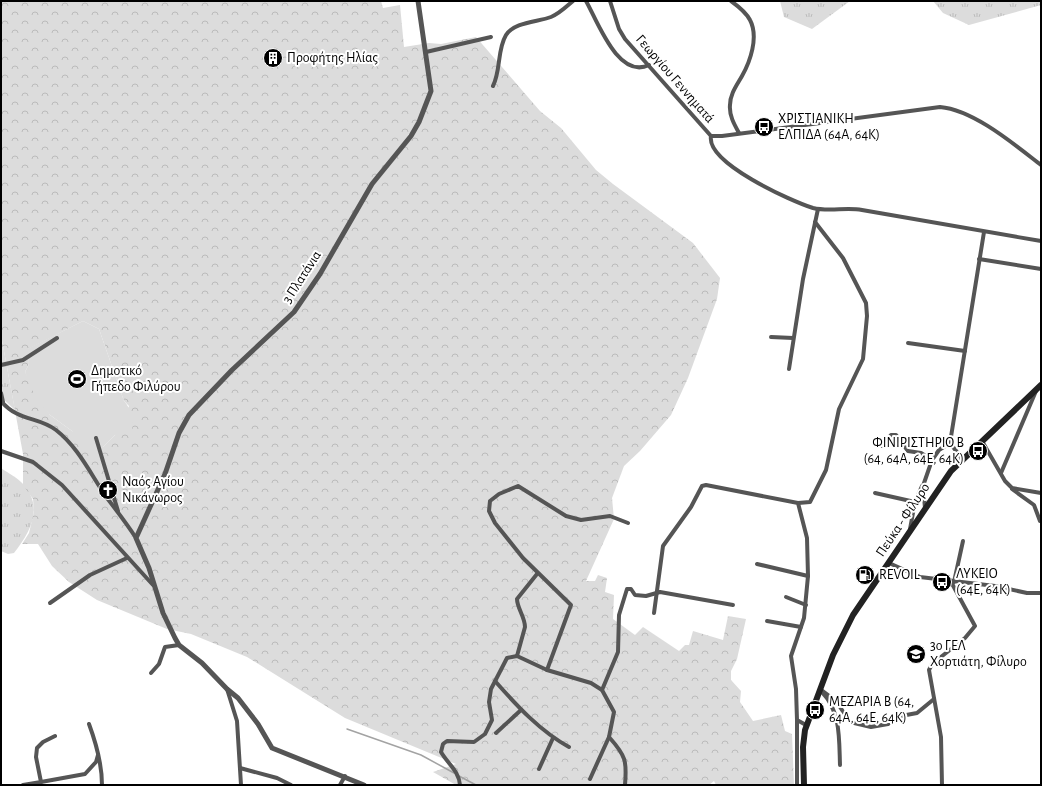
<svg xmlns="http://www.w3.org/2000/svg" width="1042" height="786" viewBox="0 0 1042 786" font-family="'Alegreya Sans',sans-serif">
<style>
.grass{fill:url(#grass-tufts)}
.forest{fill:url(#forest-crowns);fill-rule:evenodd}
.pitch{fill:#dcdcdc}
.lines{fill:none;stroke-linecap:round;stroke-linejoin:round}
.stream{stroke:#a3a3a3;stroke-width:1.5}
.minor{stroke:#555;stroke-width:4}
.tertiary{stroke:#555;stroke-width:5}
.secondary{stroke:#222;stroke-width:6}
.labels{text-anchor:middle;dominant-baseline:central;stroke-width:4;stroke-linejoin:round;paint-order:stroke}
.poi-label{font-size:14px;fill:#000;stroke:#fff;text-anchor:start}
.street-label{font-size:14px;fill:#000;stroke:#fff}
</style>
<defs>
<pattern id="grass-tufts" width="24" height="20" patternUnits="userSpaceOnUse"><rect width="24" height="20" fill="#dcdcdc"/><path d="M3 7l-1-3M5 7V3M7 7l1-3M15 17l-1-3M17 17v-4M19 17l1-3" fill="none" stroke="#bbb"/></pattern>
<pattern id="forest-crowns" width="20" height="18" patternUnits="userSpaceOnUse"><rect width="20" height="18" fill="#dcdcdc"/><path d="M2 6a3 3 0 1 1 6 0M12 15a3 3 0 1 1 6 0" fill="none" stroke="#bbb"/></pattern>
</defs>
<rect width="100%" height="100%" fill="#fff"/>
<g class="grass">
<path d="M780 1H850L812 29 784 17Z"/>
<path d="M933 1H1041V5L969 25 943 13Z"/>
<path d="M1 335 15 410 1 397Z"/>
<path d="M1 468C8 473 18 478 24 485 44 509 30 532 14 553L8 554 1 551Z"/>
</g>
<path class="forest" d="M1 1H381L383 8 400 5 404 47 429 43 441 44 476 37 540 111 561 128 596 170 613 184 693 243 720 278 717 299 688 378 671 415 640 451 624 466 612 498 614 519 586 581H595L598 575 607 578 605 592 614 595 613 619 635 635 643 627 679 651 685 645H689L693 631 723 640 728 616 746 619 737 659 731 671V680L741 691 740 702 753 721 781 715 785 731 792 734 794 785H716L714 781 709 785H456L433 772 456 764 345 718 247 657 191 634 167 629 97 600 69 582 52 566 38 544H22L29 533 34 512 33 499 23 485V454L1 335ZM83 321 99 329 124 401 129 406 115 435 103 447 72 431 50 415 25 372 29 364 28 349Z"/>
<path class="pitch" d="M83 321 99 329 124 401C131 408 135 424 131 433L115 435 103 447 93 452 72 431 50 415 35 396 25 372 29 364 27 349Z"/>
<g class="lines">
<g class="stream">
<path d="M347 729 421 755 454 773"/>
<path d="M459 776 476 785"/>
</g>
<g class="minor">
<path d="M586 1C597 20 618 80 649 65"/>
<path d="M610 1 619 29 625 39 711 136H722L940 107C974 110 1015 145 1041 165"/>
<path d="M731 1C738 6 746 12 750 20 759 37 750 62 742 76 737 85 730 94 730 105 729 115 734 124 739 133"/>
<path d="M426 52 491 37"/>
<path d="M493 86C501 70 497 50 506 35 514 22 538 22 551 17 559 14 566 7 573 1"/>
<path d="M711 136C706 163 791 201 813 208 829 212 846 207 862 210 921 220 981 231 1041 241"/>
<path d="M979 259 1041 269"/>
<path d="M771 337 793 338"/>
<path d="M908 343 965 351"/>
<path d="M1 365 23 360 57 338"/>
<path d="M789 369 803 279 818 209"/>
<path d="M1 393 3 402"/>
<path d="M1 401C19 422 37 416 56 430 79 448 91 475 107 498 117 511 127 524 136 538"/>
<path d="M96 438 118 511"/>
<path d="M982 441 1005 481 1012 488 1041 493"/>
<path d="M882 446 891 435H896L908 451 921 453 932 460"/>
<path d="M1 451 33 462 62 485 153 585"/>
<path d="M963 460 950 443 984 232"/>
<path d="M1001 473 1036 391"/>
<path d="M1012 489 1034 505 1040 521"/>
<path d="M875 493 915 502"/>
<path d="M798 503 810 502 826 470 839 409 863 359 867 316 866 303 843 258 815 222"/>
<path d="M925 508 923 486 932 460 939 450 950 443"/>
<path d="M910 529 915 502 922 486"/>
<path d="M889 563 920 577 995 586 1027 593H1041"/>
<path d="M757 564 808 576"/>
<path d="M954 582 963 541"/>
<path d="M786 597 806 605"/>
<path d="M50 603 90 575 127 558"/>
<path d="M654 613 663 546 691 507 702 486 706 485 798 503 807 538 808 576 804 618 791 656 796 689 797 720 806 725"/>
<path d="M767 621 801 627"/>
<path d="M517 656 525 627C525 617 517 608 517 599L537 574"/>
<path d="M547 670 571 605 523 558 495 523 489 511 490 501 499 494 518 486 566 516 581 520 610 516 628 523"/>
<path d="M151 673 159 664 165 647 179 645"/>
<path d="M495 681C517 706 540 731 569 747"/>
<path d="M227 689 237 721 241 785"/>
<path d="M820 689 836 701 850 722 871 727 888 724 901 716 917 713 934 699"/>
<path d="M602 690 618 652 619 615 627 589H631L635 595 646 596 660 592 733 605"/>
<path d="M822 692C841 712 839 739 840 765"/>
<path d="M89 724C96 743 102 764 102 785"/>
<path d="M496 733 521 710"/>
<path d="M240 768 277 778 291 785"/>
<path d="M539 769 553 738"/>
<path d="M590 779 609 737"/>
<path d="M41 782 85 774 96 762 98 755"/>
<path d="M23 785 41 782 36 757 37 748 43 742 55 736"/>
<path d="M340 785 345 776"/>
<path d="M460 785C459 771 448 764 441 752L443 744 447 741 474 742 485 734 492 720 489 702 491 689 507 658 517 656 547 670 591 683 602 690 614 712 609 737C626 756 627 761 625 785"/>
<path d="M797 785V720"/>
<path d="M942 785 941 737 929 670 932 664 965 638 975 626 950 580"/>
</g>
<path class="tertiary" d="M364 785 272 748 258 724 238 698 227 689 202 663 179 645 175 638 163 613 149 568 136 538 165 474 179 433 189 415 232 370 294 312 320 274 372 184 411 136 419 122 431 91 418 1"/>
<path class="secondary" d="M804 785 803 747 805 730 833 655 853 615 951 471 1041 385"/>
</g>
<defs>
<symbol id="building-disc" viewBox="-11 -11 22 22"><circle r="9.5" fill="#000" stroke="#fff"/><path d="M-4-6H4V6H1V3H-1V6H-4ZM-2.5-4.3h1.7v1.8h-1.7ZM.8-4.3h1.7v1.8H.8ZM-2.5-1h1.7V.8h-1.7ZM.8-1h1.7V.8H.8Z" fill="#fff"/></symbol>
<symbol id="bus-disc" viewBox="-11 -11 22 22"><circle r="9.5" fill="#000" stroke="#fff"/><path d="M-5-6H5V4H4V6H2V4H-2V6H-4V4H-5ZM-3.5-4V0h7V-4ZM-3.5 1.2v1.5H-2V1.2ZM2 1.2v1.5H3.5V1.2Z" fill="#fff"/></symbol>
<symbol id="stadium-disc" viewBox="-11 -11 22 22"><circle r="9.5" fill="#000" stroke="#fff"/><path d="M0-5a6.5 5 0 1 0 0 10a6.5 5 0 1 0 0-10ZM-3.5-1.8h7v3.6h-7Z" fill="#fff"/></symbol>
<symbol id="church-disc" viewBox="-11 -11 22 22"><circle r="9.5" fill="#000" stroke="#fff"/><path d="M-1.2-6h2.4v3.5h3.3v2.4h-3.3V6h-2.4V-.1h-3.3v-2.4h3.3Z" fill="#fff"/></symbol>
<symbol id="fuel-disc" viewBox="-11 -11 22 22"><circle r="9.5" fill="#000" stroke="#fff"/><path d="M-5.5-6h7V0h2V4h1.3V-2.5L3-4.5l.8-.8L6-3V5H2.5V1h-1V6h-7ZM-4.2-4.7v3.2H.2V-4.7Z" fill="#fff"/></symbol>
<symbol id="school-disc" viewBox="-11 -11 22 22"><circle r="9.5" fill="#000" stroke="#fff"/><path d="M0-5L7-2L0 1L-7-2ZM-4 1L0 2.5L4 1V4Q0 6-4 4Z" fill="#fff"/></symbol>
</defs>
<g fill-rule="evenodd">
<use href="#building-disc" x="262" y="47" width="22" height="22"/>
<use href="#bus-disc" x="753" y="116" width="22" height="22"/>
<use href="#stadium-disc" x="66" y="368" width="22" height="22"/>
<use href="#bus-disc" x="967" y="440" width="22" height="22"/>
<use href="#church-disc" x="97" y="479" width="22" height="22"/>
<use href="#fuel-disc" x="854" y="564" width="22" height="22"/>
<use href="#bus-disc" x="931" y="571" width="22" height="22"/>
<use href="#school-disc" x="905" y="643" width="22" height="22"/>
<use href="#bus-disc" x="804" y="699" width="22" height="22"/>
</g>
<g class="labels">
<g class="poi-label">
<text x="287" y="58">Προφήτης Ηλίας</text>
<text x="778" y="119">ΧΡΙΣΤΙΑΝΙΚΗ<tspan x="778" dy="16">ΕΛΠΙΔΑ (64Α, 64Κ)</tspan></text>
<text x="91" y="371">Δημοτικό<tspan x="91" dy="16">Γήπεδο Φιλύρου</tspan></text>
<text x="964" y="443" text-anchor="end">ΦΙΝΙΡΙΣΤΗΡΙΟ B<tspan x="964" dy="16">(64, 64Α, 64Ε, 64Κ)</tspan></text>
<text x="122" y="482">Ναός Αγίου<tspan x="122" dy="16">Νικάνωρος</tspan></text>
<text x="956" y="574">ΛΥΚΕΙΟ<tspan x="956" dy="16">(64Ε, 64Κ)</tspan></text>
<text x="879" y="575">REVOIL</text>
<text x="930" y="646">3ο ΓΕΛ<tspan x="930" dy="16">Χορτιάτη, Φίλυρο</tspan></text>
<text x="829" y="702">ΜΕΖΑΡΙΑ B (64,<tspan x="829" dy="16">64Α, 64Ε, 64Κ)</tspan></text>
</g>
<g class="street-label">
<text transform="translate(675 79) rotate(49)">Γεωργίου Γεννηματά</text>
<text transform="translate(302 277) rotate(-57)">3 Πλατάνια</text>
<text transform="translate(903 520) rotate(-56)">Πεύκα - Φίλυρο</text>
</g>
</g>
<rect width="1042" height="786" fill="none" stroke="#000000" stroke-width="4"/>
</svg>
